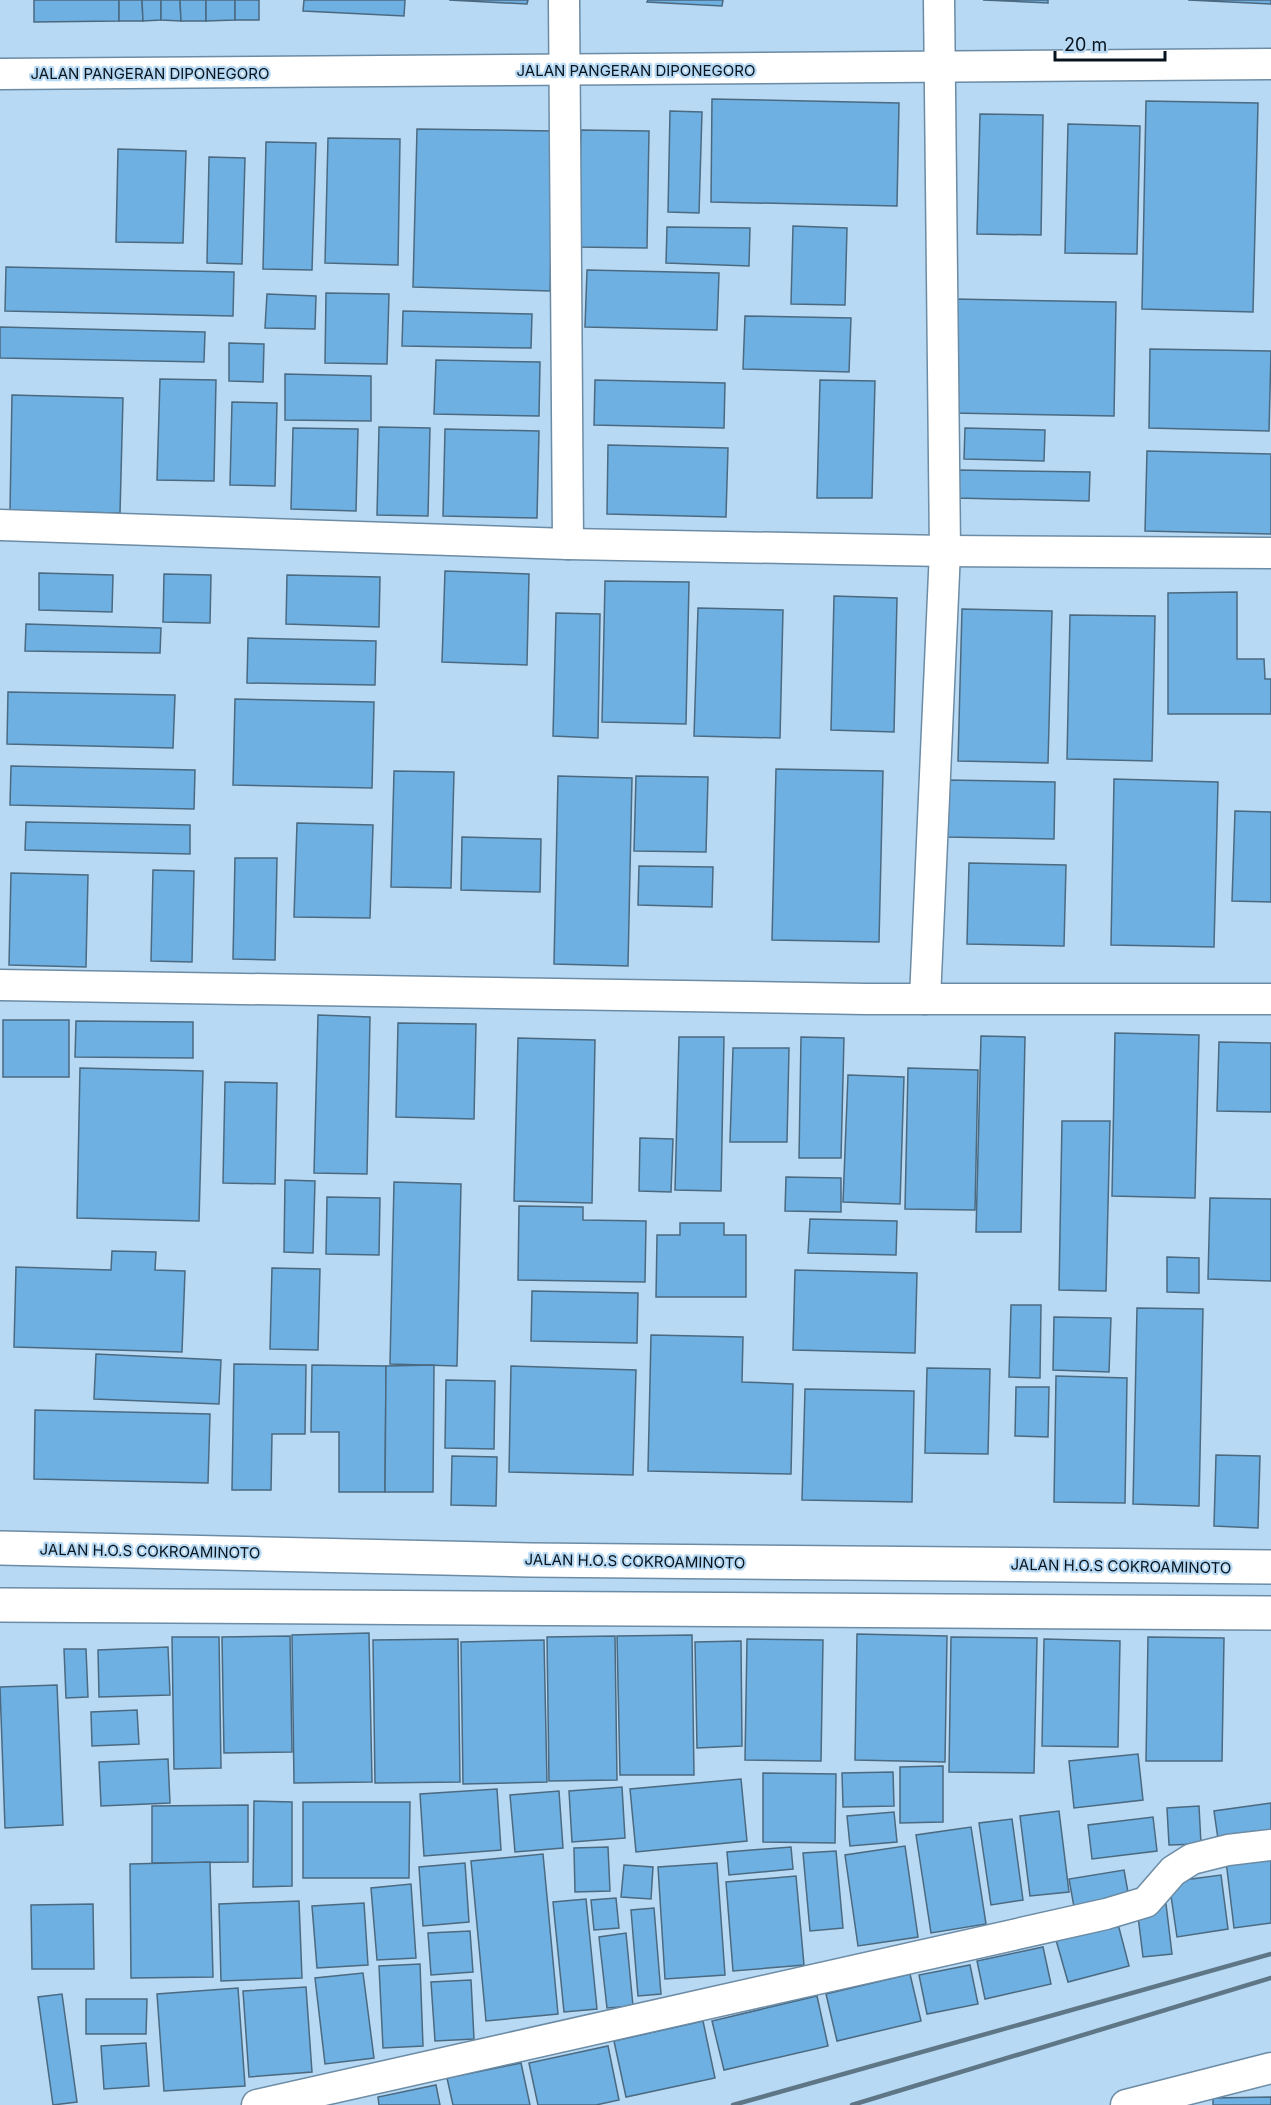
<svg xmlns="http://www.w3.org/2000/svg" width="1271" height="2105" viewBox="0 0 1271 2105" font-family="Inter,sans-serif">
<style>
.building{fill:#6eb0e2;stroke:#4b6a81;stroke-width:1.5}
.lines{fill:none;stroke-linecap:round;stroke-linejoin:round}
.minor-casing{stroke:#6c8ba4;stroke-width:33}
.secondary-casing{stroke:#6c8ba4;stroke-width:36}
.minor{stroke:#fff;stroke-width:30}
.secondary{stroke:#fff;stroke-width:33}
.rail{stroke:#5f7687;stroke-width:4.5}
.labels{text-anchor:middle;dominant-baseline:central;stroke-width:4.5;stroke-linejoin:round;paint-order:stroke}
.street-label{font-size:15px;fill:#08141d;stroke:#b7d9f4}
</style>
<rect width="100%" height="100%" fill="#b7d9f4"/>
<g class="building">
<path d="M34 0H119V21L34 22Z"/>
<path d="M119 0H142L143 21H119Z"/>
<path d="M142 0H161V20L143 21Z"/>
<path d="M161 0H180L181 21 161 20Z"/>
<path d="M180 0H206V21H181Z"/>
<path d="M206 0H235V20L206 21Z"/>
<rect x="235" y="0" width="24" height="20"/>
<path d="M304 0H405L404 16 303 11Z"/>
<path d="M449 0H528L527 4Z"/>
<path d="M648 0H723L722 6 647 2Z"/>
<path d="M983 0H1048V3Z"/>
<path d="M1188 0H1271V4Z"/>
<path d="M712 99 899 103 897 206 711 202Z"/>
<path d="M1146 101 1258 103 1253 312 1142 309Z"/>
<path d="M670 111 702 112 699 213 668 212Z"/>
<path d="M980 114 1043 115 1041 235 977 234Z"/>
<path d="M1068 124 1140 126 1137 254 1065 253Z"/>
<path d="M417 129 554 131 550 291 413 287Z"/>
<path d="M581 130 649 131 647 248 578 247Z"/>
<path d="M328 138 400 139 398 265 325 263Z"/>
<path d="M266 142 316 143 312 270 263 269Z"/>
<path d="M118 149 186 151 183 243 116 242Z"/>
<path d="M209 157 245 158 242 264 207 263Z"/>
<path d="M793 226 847 228 845 305 791 304Z"/>
<path d="M667 227 750 228 749 266 666 263Z"/>
<path d="M6 267 234 272 233 316 5 311Z"/>
<path d="M587 270 719 273 717 330 585 327Z"/>
<path d="M326 293 389 294 387 364 325 363Z"/>
<path d="M267 294 316 296 315 329 265 328Z"/>
<path d="M954 299 1116 302 1114 416 951 413Z"/>
<path d="M403 311 532 314 531 348 402 346Z"/>
<path d="M745 316 851 318 849 372 743 369Z"/>
<path d="M0 327 205 332 204 362 0 358Z"/>
<path d="M229 343 264 344 263 382 229 381Z"/>
<path d="M1150 349 1271 351 1269 431 1149 428Z"/>
<path d="M436 360 540 362 539 416 434 414Z"/>
<path d="M285 374 371 376V421L285 420Z"/>
<path d="M160 379 216 380 214 481 157 480Z"/>
<path d="M595 380 725 383 724 428 594 425Z"/>
<path d="M820 380 875 381 872 498H817Z"/>
<path d="M12 395 123 398 120 513 10 511Z"/>
<path d="M232 402 277 403 275 486 230 485Z"/>
<path d="M379 427 430 428 428 516 377 515Z"/>
<path d="M293 428 358 429 356 511 291 509Z"/>
<path d="M965 428 1045 430 1044 461 964 459Z"/>
<path d="M445 429 539 431 537 518 443 516Z"/>
<path d="M608 445 728 448 726 517 607 514Z"/>
<path d="M1147 451 1271 454V534L1145 531Z"/>
<path d="M957 470 1090 472 1089 501 956 498Z"/>
<path d="M445 571 529 574 527 665 442 662Z"/>
<path d="M39 573 113 575 112 612 39 610Z"/>
<path d="M164 574 211 575 210 623 163 622Z"/>
<path d="M287 575 380 577 379 627 286 624Z"/>
<path d="M605 581 689 582 686 724 602 722Z"/>
<path d="M1237 592V659H1264L1265 679H1271V714H1168V593Z"/>
<path d="M834 596 897 598 894 732 831 730Z"/>
<path d="M698 608 783 610 780 738 694 736Z"/>
<path d="M962 609 1052 611 1048 763 958 761Z"/>
<path d="M556 613 600 614 598 738 553 736Z"/>
<path d="M1070 615 1155 616 1152 761 1067 759Z"/>
<path d="M26 624 161 628 160 653 25 651Z"/>
<path d="M248 638 376 641 375 685 247 683Z"/>
<path d="M8 692 175 695 173 748 7 744Z"/>
<path d="M235 699 374 702 372 788 233 785Z"/>
<path d="M11 766 195 770 194 809 10 805Z"/>
<path d="M776 769 883 771 879 942 772 940Z"/>
<path d="M394 771 454 772 451 888 391 887Z"/>
<path d="M558 776 632 778 628 966 554 964Z"/>
<path d="M636 776 708 777 706 852 634 851Z"/>
<path d="M1114 779 1218 782 1214 947 1111 945Z"/>
<path d="M947 780 1055 782 1054 839 945 837Z"/>
<path d="M1235 811 1271 812V902L1232 901Z"/>
<path d="M26 822 190 825V854L25 850Z"/>
<path d="M297 823 373 825 370 918 294 917Z"/>
<path d="M462 837 541 839 540 892 461 890Z"/>
<path d="M235 858H277L275 960 233 959Z"/>
<path d="M969 863 1066 865 1064 946 967 944Z"/>
<path d="M639 866 713 867 712 907 638 905Z"/>
<path d="M153 870 194 871 192 962 151 961Z"/>
<path d="M11 873 88 875 86 967 9 965Z"/>
<path d="M318 1015 370 1017 367 1174 314 1173Z"/>
<rect x="3" y="1020" width="66" height="57"/>
<path d="M76 1021 193 1022V1058L75 1057Z"/>
<path d="M398 1023 476 1024 474 1119 396 1117Z"/>
<path d="M1115 1033 1199 1035 1195 1198 1112 1196Z"/>
<path d="M981 1036 1025 1037 1021 1232H976Z"/>
<path d="M679 1037H724L721 1191 675 1190Z"/>
<path d="M801 1037 844 1038 841 1158H799Z"/>
<path d="M518 1038 595 1040 592 1203 514 1201Z"/>
<path d="M1219 1042 1271 1043V1112L1217 1111Z"/>
<path d="M733 1048H789L787 1142H730Z"/>
<path d="M80 1068 203 1071 199 1221 77 1218Z"/>
<path d="M908 1068 978 1070 975 1210 905 1209Z"/>
<path d="M848 1075 904 1077 900 1204 843 1202Z"/>
<path d="M225 1082 277 1083 275 1184 223 1183Z"/>
<path d="M1062 1121H1110L1106 1291 1059 1290Z"/>
<path d="M640 1138 673 1139 671 1192 639 1191Z"/>
<path d="M786 1177 841 1178V1212L785 1211Z"/>
<path d="M285 1180 315 1181 313 1253 284 1252Z"/>
<path d="M394 1182 461 1184 457 1366 390 1364Z"/>
<path d="M327 1197 380 1198 379 1255 326 1254Z"/>
<path d="M1210 1198 1271 1199V1281L1208 1279Z"/>
<path d="M519 1206 583 1207V1220L646 1221 645 1282 518 1280Z"/>
<path d="M810 1219 897 1221 896 1255 808 1253Z"/>
<path d="M680 1223H724V1235H746V1297H656L657 1235H680Z"/>
<path d="M112 1251 156 1252 155 1270 185 1271 182 1352 14 1347 16 1267 111 1270Z"/>
<path d="M1167 1257 1199 1258V1293L1167 1292Z"/>
<path d="M272 1268 320 1269 318 1350 270 1349Z"/>
<path d="M795 1270 917 1273 915 1353 793 1350Z"/>
<path d="M532 1291 638 1293 637 1343 531 1341Z"/>
<path d="M1011 1305H1041L1040 1378 1009 1377Z"/>
<path d="M1137 1308 1203 1309 1199 1506 1133 1504Z"/>
<path d="M1054 1317 1111 1318 1109 1372 1053 1370Z"/>
<path d="M651 1335 743 1337 742 1382 793 1384 791 1474 648 1471Z"/>
<path d="M96 1354 221 1360 219 1404 94 1399Z"/>
<path d="M234 1364 306 1365 305 1434H272L271 1490H232Z"/>
<path d="M312 1365 386 1366 385 1492H339V1432H311Z"/>
<path d="M434 1365 433 1492H385L386 1366Z"/>
<path d="M511 1366 636 1370 633 1475 509 1472Z"/>
<path d="M927 1368 990 1369 988 1454 925 1453Z"/>
<path d="M1056 1376 1127 1378 1125 1503 1054 1502Z"/>
<path d="M446 1380 495 1381 494 1449 445 1448Z"/>
<path d="M1016 1387H1049L1048 1437 1015 1436Z"/>
<path d="M805 1389 914 1391 912 1502 802 1500Z"/>
<path d="M35 1410 210 1414 208 1483 34 1479Z"/>
<path d="M1216 1455 1260 1456 1258 1528 1214 1526Z"/>
<path d="M452 1456 497 1457 496 1506 451 1505Z"/>
<path d="M369 1633 372 1782 294 1783 292 1635Z"/>
<path d="M857 1634 947 1636 945 1762 855 1760Z"/>
<path d="M692 1635 694 1775H620L617 1636Z"/>
<path d="M290 1636 292 1752 224 1753 222 1637Z"/>
<path d="M615 1636 617 1780 549 1781 547 1637Z"/>
<path d="M172 1637H219L221 1768 174 1769Z"/>
<path d="M951 1637 1037 1638 1034 1773 949 1772Z"/>
<path d="M1148 1637 1224 1638 1222 1761H1146Z"/>
<path d="M458 1639 460 1782 375 1783 373 1640Z"/>
<path d="M747 1639 823 1640 821 1761 745 1760Z"/>
<path d="M1044 1639 1120 1641 1118 1747 1042 1746Z"/>
<path d="M544 1640 547 1782 463 1784 461 1642Z"/>
<path d="M741 1641 742 1746 697 1748 695 1642Z"/>
<path d="M168 1647 170 1695 99 1697 98 1650Z"/>
<path d="M64 1649H86L88 1697 66 1698Z"/>
<path d="M57 1685 63 1825 5 1828 0 1687Z"/>
<path d="M137 1710 139 1744 92 1746 91 1712Z"/>
<path d="M1138 1754 1143 1800 1074 1808 1069 1761Z"/>
<path d="M168 1759 170 1803 101 1806 99 1762Z"/>
<path d="M943 1766V1822L900 1823V1767Z"/>
<path d="M893 1772 894 1806 843 1807 842 1773Z"/>
<path d="M763 1773 836 1774 835 1843 763 1842Z"/>
<path d="M741 1779 747 1841 636 1852 630 1789Z"/>
<path d="M622 1787 625 1838 572 1842 569 1791Z"/>
<path d="M497 1789 501 1850 424 1856 420 1794Z"/>
<path d="M559 1791 563 1848 515 1852 510 1795Z"/>
<path d="M254 1801 292 1802V1886L253 1887Z"/>
<path d="M303 1802H410L409 1878H303Z"/>
<path d="M1271 1803V1832L1218 1839 1214 1811Z"/>
<path d="M248 1805V1862L152 1863V1806Z"/>
<path d="M1199 1806 1201 1844 1169 1845 1167 1808Z"/>
<path d="M1059 1811 1069 1892 1030 1896 1020 1816Z"/>
<path d="M894 1812 897 1842 850 1846 847 1816Z"/>
<path d="M1153 1817 1157 1851 1092 1859 1088 1825Z"/>
<path d="M1012 1819 1023 1900 991 1905 979 1823Z"/>
<path d="M971 1827 986 1924 931 1933 916 1835Z"/>
<path d="M905 1846 918 1937 858 1946 845 1855Z"/>
<path d="M608 1847 610 1891 575 1892 574 1848Z"/>
<path d="M791 1847 793 1869 729 1875 727 1852Z"/>
<path d="M836 1851 843 1928 810 1931 803 1853Z"/>
<path d="M543 1854 558 2014 486 2021 471 1861Z"/>
<path d="M1271 1856V1923L1234 1928 1226 1861Z"/>
<path d="M210 1862 213 1977 131 1978 130 1864Z"/>
<path d="M465 1863 469 1922 423 1926 419 1867Z"/>
<path d="M717 1863 725 1975 665 1979 658 1867Z"/>
<path d="M624 1865 653 1867 651 1899 621 1897Z"/>
<path d="M1124 1870 1129 1898 1074 1907 1069 1879Z"/>
<path d="M1221 1875 1228 1929 1177 1937 1169 1882Z"/>
<path d="M796 1876 804 1965 733 1971 726 1882Z"/>
<path d="M411 1884 416 1958 377 1960 371 1888Z"/>
<path d="M616 1898 619 1928 594 1930 591 1900Z"/>
<path d="M586 1899 597 2009 564 2012 553 1902Z"/>
<path d="M299 1901 302 1978 221 1981 219 1904Z"/>
<path d="M364 1903 368 1965 317 1968 312 1906Z"/>
<path d="M93 1904 94 1969H32L31 1905Z"/>
<path d="M1166 1904 1172 1954 1143 1957 1137 1908Z"/>
<path d="M654 1908 661 1994 638 1996 631 1910Z"/>
<path d="M1118 1924 1129 1966 1068 1982 1056 1940Z"/>
<path d="M470 1931 473 1972 431 1975 428 1933Z"/>
<path d="M626 1933 633 2006 607 2008 599 1937Z"/>
<path d="M1043 1947 1051 1984 985 1999 977 1961Z"/>
<path d="M420 1964 423 2046 383 2048 379 1966Z"/>
<path d="M970 1965 978 2004 927 2014 919 1975Z"/>
<path d="M363 1973 374 2058 325 2064 315 1978Z"/>
<path d="M910 1974 921 2021 837 2041 826 1994Z"/>
<path d="M471 1980 474 2039 435 2041 431 1982Z"/>
<path d="M306 1987 312 2072 249 2077 243 1991Z"/>
<path d="M238 1988 245 2086 164 2091 157 1994Z"/>
<path d="M62 1994 77 2102 53 2105 38 1997Z"/>
<path d="M817 1996 828 2046 724 2070 712 2021Z"/>
<path d="M86 1999H147L146 2034H86Z"/>
<path d="M703 2021 715 2078 626 2097 614 2041Z"/>
<path d="M146 2043 149 2086 104 2089 101 2046Z"/>
<path d="M608 2046 619 2100 596 2105H538L529 2063Z"/>
<path d="M521 2063 530 2105H453L447 2078Z"/>
<path d="M436 2085 440 2105H379L378 2097Z"/>
<path d="M1271 2097V2105H1213V2098Z"/>
</g>
<g class="lines">
<defs>
<g id="minor">
<path d="M564 0 568 544"/>
<path d="M0 74 1271 64"/>
<path d="M0 525 568 544 945 551 1271 553"/>
<path d="M0 985 866 999H1271"/>
<path d="M925 999 945 551 939 0"/>
<path d="M257 2105 1106 1914 1146 1902 1173 1871 1192 1859 1228 1850 1271 1845"/>
<path d="M1126 2105 1271 2068"/>
</g>
<g id="secondary">
<path d="M0 1548 530 1560 1271 1567"/>
<path d="M0 1605 1271 1613"/>
</g>
</defs>
<use href="#minor" class="minor-casing"/>
<use href="#secondary" class="secondary-casing"/>
<use href="#minor" class="minor"/>
<use href="#secondary" class="secondary"/>
<g class="rail">
<path d="M733 2105 1271 1954"/>
<path d="M852 2105 1271 1978"/>
</g>
</g>
<g class="labels">
<g class="street-label">
<text x="636" y="70">JALAN PANGERAN DIPONEGORO</text>
<text x="150" y="73">JALAN PANGERAN DIPONEGORO</text>
<text transform="translate(150 1551) rotate(1)">JALAN H.O.S COKROAMINOTO</text>
<text transform="translate(635 1561) rotate(1)">JALAN H.O.S COKROAMINOTO</text>
<text transform="translate(1121 1566) rotate(1)">JALAN H.O.S COKROAMINOTO</text>
</g>
</g>
<path d="M1055 51v9h110v-9" fill="none" stroke="#08141d" stroke-width="3"/>
<text x="1064" y="51" font-size="18" fill="#08141d" stroke="#b7d9f4" stroke-width="4.5" paint-order="stroke">20 m</text>
</svg>
